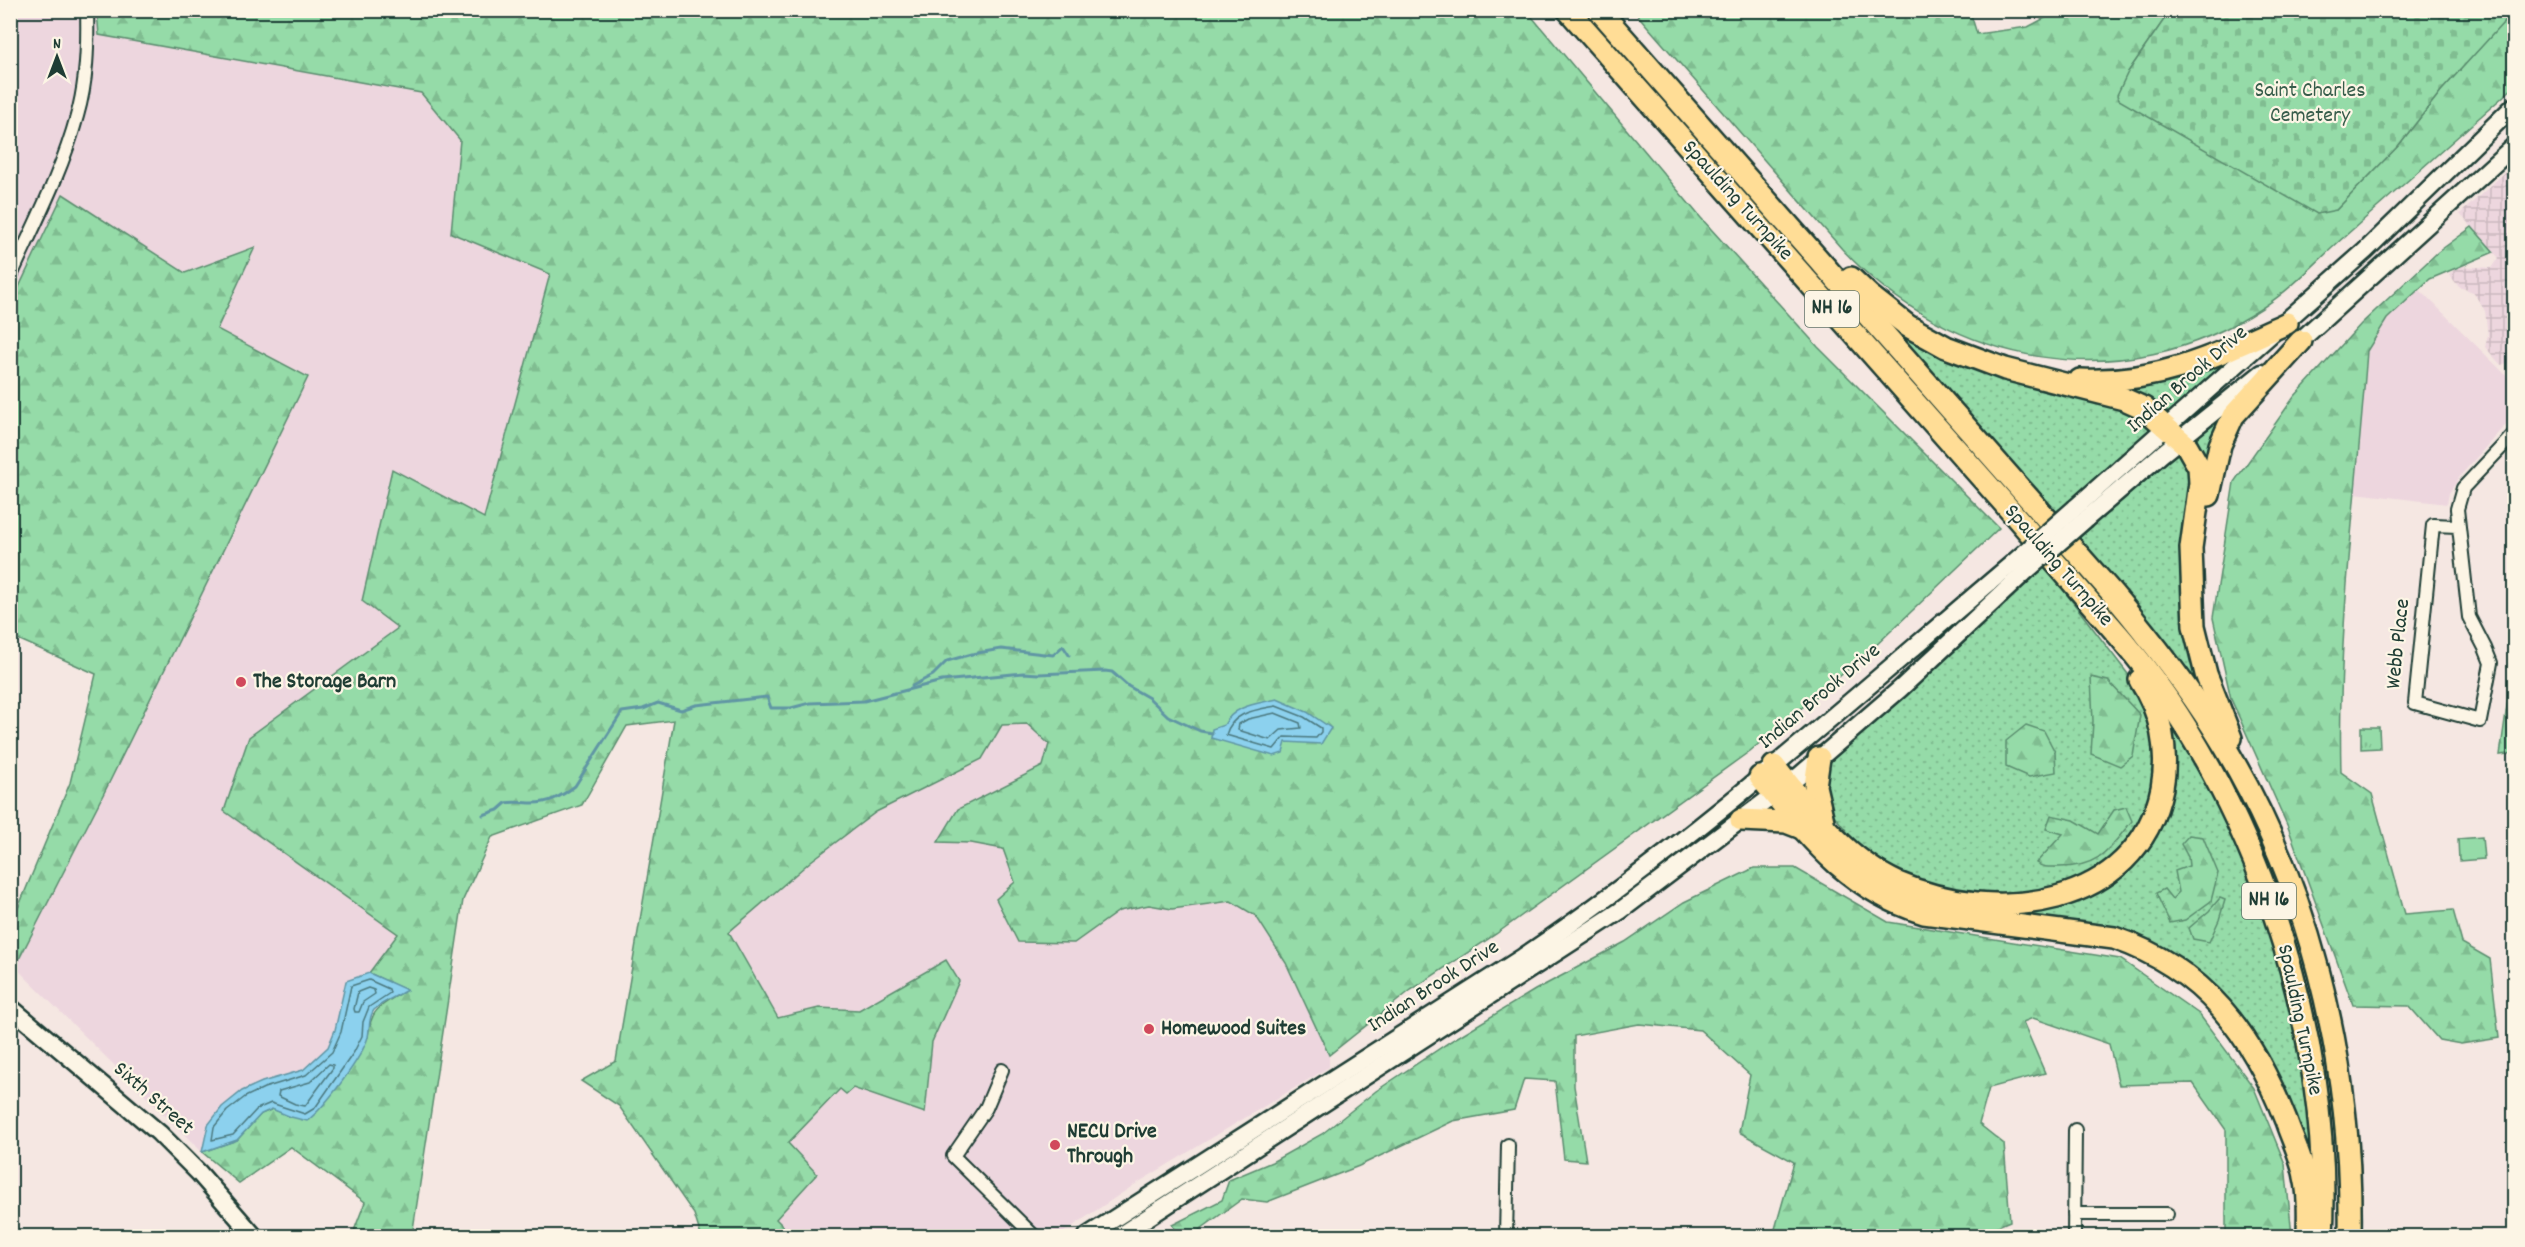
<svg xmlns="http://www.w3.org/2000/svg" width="2525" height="1247" viewBox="0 0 2525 1247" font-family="Dekko,sans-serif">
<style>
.built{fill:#edd6de}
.industrial{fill:url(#industrial-grid)}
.grass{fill:url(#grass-dots);stroke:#5a8c6e;stroke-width:1.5}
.forest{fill:url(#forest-firs);stroke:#5a8c6e;stroke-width:1.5}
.cemetery{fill:url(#cemetery-stones);stroke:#5a8c6e;stroke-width:1.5}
.park{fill:url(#park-tufts);stroke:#5a8c6e;stroke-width:1.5}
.pitch{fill:#95dba8;stroke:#5a8c6e;stroke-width:1.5}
.water{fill:#8cd1ee;stroke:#6096a4;stroke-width:1.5}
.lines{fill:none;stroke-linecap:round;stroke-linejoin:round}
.shore{stroke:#4b787e;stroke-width:1.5}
.stream{stroke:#6096a4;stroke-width:3}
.minor-casing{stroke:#1f3d34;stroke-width:16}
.secondary-casing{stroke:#1f3d34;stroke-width:21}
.motorway-casing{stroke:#1f3d34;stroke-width:26}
.minor{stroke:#fcf5e5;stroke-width:12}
.secondary{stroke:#fcf5e5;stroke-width:16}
.motorway{stroke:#ffdd96;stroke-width:21}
.secondary-bridge-casing{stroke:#1f3d34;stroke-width:21;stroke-linecap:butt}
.secondary-bridge{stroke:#fcf5e5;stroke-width:16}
.poi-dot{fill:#d1495b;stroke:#fcf5e5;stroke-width:2}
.labels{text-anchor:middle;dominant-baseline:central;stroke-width:4.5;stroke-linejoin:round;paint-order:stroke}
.shield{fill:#fcf5e5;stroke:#617469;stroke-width:1.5}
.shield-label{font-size:21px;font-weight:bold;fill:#1f3d34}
.park-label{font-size:22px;fill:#375d4b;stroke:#fcf5e5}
.street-label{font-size:22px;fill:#1f3d34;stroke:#fcf5e5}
.poi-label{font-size:22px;font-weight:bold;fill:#1f3d34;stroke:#fcf5e5;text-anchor:start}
</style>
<defs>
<pattern id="industrial-grid" width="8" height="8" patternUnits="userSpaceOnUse" patternTransform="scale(1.5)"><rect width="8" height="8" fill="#edd6de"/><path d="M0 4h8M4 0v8" fill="none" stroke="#cbb9bf"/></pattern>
<pattern id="grass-dots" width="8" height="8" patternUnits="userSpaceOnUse" patternTransform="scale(1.5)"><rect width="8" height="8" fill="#95dba8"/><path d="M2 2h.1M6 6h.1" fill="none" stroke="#80bd91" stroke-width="1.8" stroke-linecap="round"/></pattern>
<pattern id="forest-firs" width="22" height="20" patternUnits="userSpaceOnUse" patternTransform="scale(1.5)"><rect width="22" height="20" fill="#95dba8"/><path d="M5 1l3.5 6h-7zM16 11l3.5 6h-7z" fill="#80bd91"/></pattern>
<pattern id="cemetery-stones" width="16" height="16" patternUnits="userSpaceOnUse" patternTransform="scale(1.5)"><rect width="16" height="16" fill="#95dba8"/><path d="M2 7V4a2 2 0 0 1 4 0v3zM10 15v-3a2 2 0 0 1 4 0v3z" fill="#80bd91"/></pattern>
<pattern id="park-tufts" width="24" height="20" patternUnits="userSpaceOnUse" patternTransform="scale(1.5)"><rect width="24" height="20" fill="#95dba8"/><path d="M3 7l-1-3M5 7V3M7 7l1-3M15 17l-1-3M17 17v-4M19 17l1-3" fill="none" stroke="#80bd91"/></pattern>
</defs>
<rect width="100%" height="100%" fill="#f5e7e2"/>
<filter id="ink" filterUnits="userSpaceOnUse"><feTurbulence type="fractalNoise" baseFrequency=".0167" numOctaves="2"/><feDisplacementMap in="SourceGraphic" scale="12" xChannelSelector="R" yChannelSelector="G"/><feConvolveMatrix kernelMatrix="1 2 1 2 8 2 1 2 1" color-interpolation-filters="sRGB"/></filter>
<g filter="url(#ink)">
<g class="built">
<path d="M11 11H97L100 35 421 93 460 140 451 233 550 274 484 519 392 469 399 627 249 737 224 811 398 934 369 973 346 981 335 1030 328 1047 303 1070 262 1082 242 1091 222 1107 208 1125 202 1152 15 967 109 783 217 329 255 248 186 273 63 194 11 304Z"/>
<path d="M2419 289 2514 383V415L2461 475 2449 493 2447 504 2355 493 2367 351 2387 319Z"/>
<path d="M1027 723 1049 744 1043 767 958 809 939 842 971 843 1003 849 1015 883 1074 943 1119 911 1149 904 1172 909 1231 901 1256 916 1286 963 1329 1055V1067L1134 1185 1058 1236H775L776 1220 817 1175 788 1143 840 1089 853 1088 925 1113 932 1042 959 981 894 991 859 1010 819 1008 778 1018 729 932 811 861 876 812 982 759 1002 725Z"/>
</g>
<path class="industrial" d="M2514 164V361L2501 365 2485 347 2488 335 2485 311 2473 292 2459 287 2449 274 2459 266 2492 268 2499 258 2460 214Z"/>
<g class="grass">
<path d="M1887 321 2130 406 2152 428 2056 514Z"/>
<path d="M2237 355 2167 418 2107 385Z"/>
<path d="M2225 410 2207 459 2193 439Z"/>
<path d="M2179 450 2191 473 2181 573 2182 606 2184 623 2202 682 2197 684 2154 627 2079 538Z"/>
<path d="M2045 566 2144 695 2150 708 2159 776 2131 843 2075 885 2004 898 1934 888 1886 867 1860 848 1833 814 1822 787 1823 770 1832 757 1960 646Z"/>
<path d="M2170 722 2185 745 2219 804 2270 925 2301 1034 2318 1188 2296 1119 2281 1082 2256 1042 2164 956 1962 911 1874 875 2025 908 2141 845Z"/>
</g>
<g class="forest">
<path d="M2514 10V87C2458 137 2401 187 2344 237 2317 261 2293 288 2262 308 2123 399 1952 367 1842 249L1634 11H1970L1977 34 2028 27 2058 11H2170L2128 72 2336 210 2398 146 2441 91Z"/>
<path d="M97 11H1527L1701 218 1818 347 1999 528 1870 651 1750 751 1496 934 1411 990 1329 1055 1286 963 1256 916 1231 901 1172 909 1149 905 1119 911 1074 943 1018 942 996 899 1015 882 1003 849 971 843 938 842 958 809 1043 766 1049 744 1027 724 1002 725 982 759 876 812 811 861 729 932 778 1018 819 1008 859 1010 946 960 959 981 932 1042 925 1113 853 1088 846 1094 840 1089 788 1143 817 1174 776 1219 783 1226 775 1236H701L694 1214 619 1106 581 1081 616 1061 674 720 627 726 582 805 492 837 463 900 412 1236H352L365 1202 291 1147 239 1183 202 1152 237 1140 261 1114 273 1109 291 1117 368 1037C370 1007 383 1005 406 990L369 973 398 934 224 811 249 737 398 628 362 601 392 469 484 518 550 274 451 233 460 140 421 93 99 35Z"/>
<path d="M63 194 185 273 255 247 217 329 308 377 109 783 15 967 11 965V925L70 783 96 674 11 636V304Z"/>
<path d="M2472 227 2494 252 2430 279 2387 319 2367 351C2357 491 2337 631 2341 772L2372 794 2405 914 2453 910 2462 943 2490 959 2499 1038 2461 1044 2439 1040 2409 1006 2353 1005 2288 827 2231 699 2213 618 2234 482 2294 397 2361 324 2438 252Z"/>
<path d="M2091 677 2108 681 2140 715 2133 756 2120 766 2091 754 2093 721Z"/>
<path d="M2514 677V753L2500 755 2510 684Z"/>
<path d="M2026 725 2044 731 2055 752 2056 772 2029 777 2006 767V741Z"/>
<path d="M2126 807 2132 821C2108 850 2099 867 2059 867 2050 867 2043 868 2036 863L2063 834 2046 829 2051 815 2074 820 2098 834 2114 810Z"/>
<path d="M2189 835 2203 837 2218 873 2211 901 2185 920 2170 923 2156 893 2164 889 2172 899 2179 892 2175 871 2189 866 2188 857 2181 844Z"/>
<path d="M1754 868H1795L1888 922 2120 959 2199 1014 2254 1088 2285 1164 2292 1236H2226V1130L2193 1083 2119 1085 2109 1044 2033 1018 2023 1022 2045 1073 1989 1088 1979 1124 2004 1144 2010 1221 1974 1236H1773L1794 1162 1739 1132 1750 1075 1700 1030 1639 1024 1574 1036V1086L1586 1161 1564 1159 1555 1081 1524 1079 1514 1110 1453 1121 1359 1166 1267 1202 1242 1199 1191 1236H1180L1172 1225 1222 1200 1229 1180 1272 1162 1322 1134 1376 1091 1451 1041 1535 990 1625 942 1684 902Z"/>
<path d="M2220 898 2225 900 2219 920 2209 942 2193 939 2189 928 2209 911Z"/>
</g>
<path class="cemetery" d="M2170 11V10L2514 11 2441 91 2398 146 2336 210 2317 214 2119 100 2117 95 2128 72Z"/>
<path class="park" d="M2361 727H2379L2380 748 2361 749Z"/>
<path class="pitch" d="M2482 837 2484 859 2459 861 2458 839Z"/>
<g class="water">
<path d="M1277 699 1307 712 1331 728 1321 744 1286 742 1283 753 1274 756 1211 738 1212 729 1224 725C1234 705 1256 704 1277 699Z"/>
<path d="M369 973 407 990C397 996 382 1002 374 1010 368 1018 370 1029 368 1037 362 1058 324 1108 307 1121L291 1117 272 1109 261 1114 237 1140 202 1152 208 1125 222 1107 242 1091 262 1082 303 1070 328 1047 335 1030 346 981Z"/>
</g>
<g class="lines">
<g class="shore">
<path d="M1276 706 1304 717 1321 728V732L1316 738 1284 737 1274 749 1226 735C1232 712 1255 710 1276 706Z"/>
<path d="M1275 713 1300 723 1301 728 1281 730 1270 740 1238 730 1239 724 1248 719Z"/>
<path d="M369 980 389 989 390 993 369 1007 363 1022 362 1036 354 1052 315 1108 305 1114 271 1103 257 1109 233 1135 212 1140 214 1127 227 1111 245 1097 264 1088 306 1075 332 1052 341 1032 351 986Z"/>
<path d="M368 988 374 990 375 994 363 1002 359 1012H355L354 1009 358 992Z"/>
<path d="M329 1064 333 1065V1068L305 1106 295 1104 278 1096 279 1091 310 1082Z"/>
</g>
<g class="stream">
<path d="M912 686 933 675 947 661 972 654 1001 649 1053 655 1063 646 1069 655"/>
<path d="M483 815 498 810 506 803C514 801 522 803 530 803 548 804 562 796 575 786L622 712 643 709 658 703 681 710 696 705 767 697 771 708H791L810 703 864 701 942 681 1023 673 1039 674 1105 671 1112 672 1128 686 1149 698 1168 716 1200 731 1212 733"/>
</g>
<defs>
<g id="minor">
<path d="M10 278C34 225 62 172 77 116 87 82 88 46 87 10"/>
<path d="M2457 526 2433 525 2415 703 2480 721 2491 663 2485 648 2469 617 2457 509 2463 488 2514 434"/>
<path d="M1002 1070 986 1108 953 1156 1034 1236"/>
<path d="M2074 1214H2167"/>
<path d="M1506 1236 1508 1145"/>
<path d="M2074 1236 2075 1130"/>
</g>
<g id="secondary">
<path d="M2291 349 2514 146"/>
<path d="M2075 508 2365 251 2514 106"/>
<path d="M2086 519 2163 453 2262 373"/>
<path d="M10 1007 159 1133 199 1173 254 1236"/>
<path d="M1087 1236 1523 957C1698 839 1854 697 2014 562"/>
<path d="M1119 1236 1620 911 1799 776 1900 689 2024 573"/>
</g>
<g id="motorway">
<path d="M1568 10 2003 502 2120 637C2254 793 2333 1031 2322 1236"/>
<path d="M1599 10 2113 594C2149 637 2184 681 2214 729 2309 879 2353 1060 2350 1236"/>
<path d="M1851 278 1870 296 1908 326 1946 347 2005 369 2124 399 2144 408 2187 446 2199 467 2200 483 2191 548 2194 626 2206 674 2231 738"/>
<path d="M2080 380C2159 384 2217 355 2287 323"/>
<path d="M2209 495 2220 445 2233 416 2301 341"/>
<path d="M1819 758 1815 786 1823 821"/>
<path d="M1774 766C1808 809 1846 860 1898 883 1994 925 2137 910 2162 788 2169 750 2161 712 2140 680"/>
<path d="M1760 777C1810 838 1847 889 1924 913L2114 938C2205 969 2252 1034 2286 1121 2292 1139 2302 1158 2305 1177 2310 1197 2308 1217 2308 1236"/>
<path d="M1741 820 1786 822 1804 829"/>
</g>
</defs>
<use href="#minor" class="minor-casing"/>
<use href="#secondary" class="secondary-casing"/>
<use href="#motorway" class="motorway-casing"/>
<use href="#minor" class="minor"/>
<use href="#secondary" class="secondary"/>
<use href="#motorway" class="motorway"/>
<defs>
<g id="secondary-bridge">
<path d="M2014 562 2075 508"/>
<path d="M2024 573 2086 519"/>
</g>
</defs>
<use href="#secondary-bridge" class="secondary-bridge-casing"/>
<use href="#secondary-bridge" class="secondary-bridge"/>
</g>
</g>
<g class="poi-dot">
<circle cx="241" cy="682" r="6"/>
<circle cx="1149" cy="1029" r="6"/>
<circle cx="1055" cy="1145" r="6"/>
</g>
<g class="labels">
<g class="shield">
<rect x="1805" y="291" width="54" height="36" rx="4.5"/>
<rect x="2242" y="883" width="54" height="36" rx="4.5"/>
</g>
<g class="shield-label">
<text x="1832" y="309">NH 16</text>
<text x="2269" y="901">NH 16</text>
</g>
<g class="park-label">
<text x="2310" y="91">Saint Charles<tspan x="2310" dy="25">Cemetery</tspan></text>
</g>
<g class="street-label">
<text transform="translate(1737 201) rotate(48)">Spaulding Turnpike</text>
<text transform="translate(2188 380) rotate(-41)">Indian Brook Drive</text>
<text transform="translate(2058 566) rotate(49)">Spaulding Turnpike</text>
<text transform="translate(2399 644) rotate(-84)">Webb Place</text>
<text transform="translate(1820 697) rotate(-40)">Indian Brook Drive</text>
<text transform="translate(1434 987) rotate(-33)">Indian Brook Drive</text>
<text transform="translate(2299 1020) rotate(78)">Spaulding Turnpike</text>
<text transform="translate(153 1099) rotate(41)">Sixth Street</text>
</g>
<g class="poi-label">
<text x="253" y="682">The Storage Barn</text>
<text x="1161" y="1029">Homewood Suites</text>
<text x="1067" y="1132">NECU Drive<tspan x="1067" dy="25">Through</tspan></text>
</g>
</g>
<rect width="2525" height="1247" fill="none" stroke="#fcf5e5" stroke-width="36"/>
<rect x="18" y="18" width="2489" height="1211" fill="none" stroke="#1f3d34" stroke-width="2" filter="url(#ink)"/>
<g transform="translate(57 57)" stroke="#fcf5e5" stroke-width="4.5" paint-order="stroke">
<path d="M0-4.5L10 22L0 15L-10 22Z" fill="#1f3d34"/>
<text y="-9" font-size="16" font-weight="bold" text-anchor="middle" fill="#1f3d34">N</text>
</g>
</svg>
